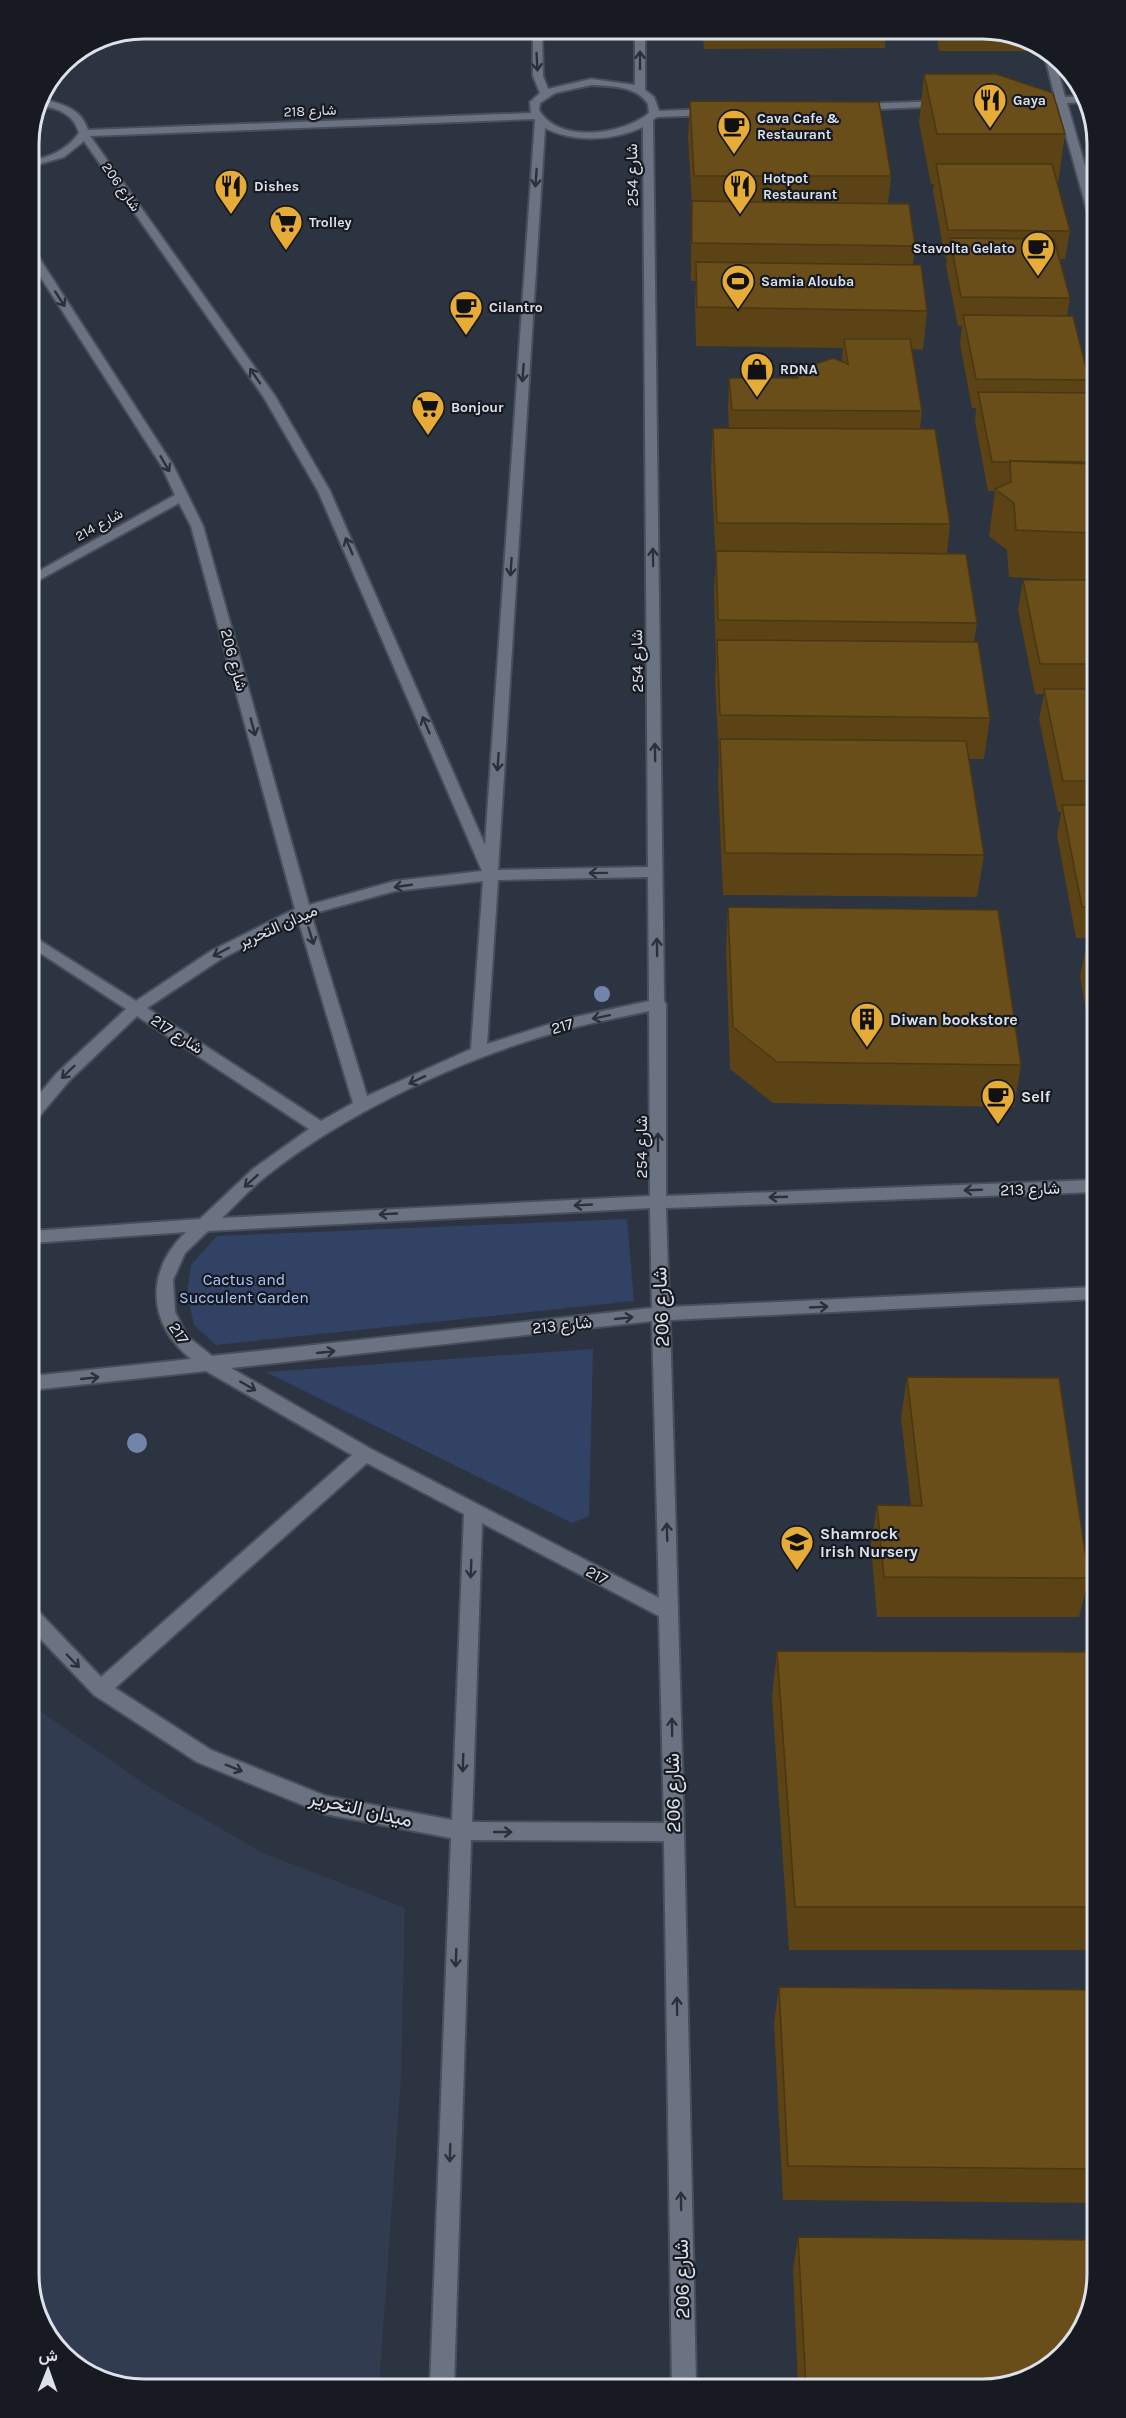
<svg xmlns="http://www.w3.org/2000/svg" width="1126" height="2418" viewBox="0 0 1126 2418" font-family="Karla,Vazirmatn,sans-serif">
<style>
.built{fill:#323c50}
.green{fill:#324265}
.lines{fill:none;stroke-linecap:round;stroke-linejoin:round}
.minor-casing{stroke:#484e5a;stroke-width:4}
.minor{fill:#6b7383;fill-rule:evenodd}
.tree{fill:#7284a9}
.wall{fill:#5b4316}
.building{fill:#6a4e1a;stroke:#4a3712;stroke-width:1.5}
.oneway{stroke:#2c303a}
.labels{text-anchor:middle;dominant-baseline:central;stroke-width:4.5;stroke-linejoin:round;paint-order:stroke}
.far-poi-label{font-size:14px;font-weight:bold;fill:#dce1ea;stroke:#171a21;text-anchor:start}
.far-street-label{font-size:14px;fill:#dce1ea;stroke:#171a21}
.street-label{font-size:16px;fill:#dce1ea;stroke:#171a21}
.poi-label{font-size:16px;font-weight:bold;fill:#dce1ea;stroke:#171a21;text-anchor:start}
.park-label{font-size:16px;fill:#abc6fe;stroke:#171a21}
.near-street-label{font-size:20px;fill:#dce1ea;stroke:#171a21}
.rim{fill:none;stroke:#dce1ea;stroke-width:3}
</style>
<rect width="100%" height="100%" fill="#2c3341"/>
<path class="built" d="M33 1706 152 1789 261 1852 405 1908 401 2077 379 2388 136 2389 74 2366 35 2312Z"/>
<g class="green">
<path d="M627 1219 634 1301 216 1345 194 1325 187 1294 191 1265 217 1236Z"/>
<path d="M593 1349 589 1516 572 1523 266 1372Z"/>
</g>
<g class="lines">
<defs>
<g id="minor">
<path d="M533 29H542L543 76 548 89 591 79 635 85V29H645V90L654 97 659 111 710 109 715 112 710 115 657 117 653 120 664 1001 666 1004V1196L1094 1180V1192L666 1208 669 1307 1095 1287V1299L670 1320 684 1832 696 2385 672 2386 664 1841 471 1840 454 2387H430L451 1838 325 1814 197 1762 94 1695 33 1631V1611L40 1613 101 1677 352 1455 206 1371 32 1390V1376L191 1359C147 1323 145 1271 186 1232L32 1243V1231L200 1219 253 1169 309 1129 137 1016 69 1081 37 1119 31 1121V1104L57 1073 126 1009 31 947V935L136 1001 211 951 295 909 191 526 179 503 30 585V576L175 495 161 465 29 259V247L34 250 173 465 203 526 309 905 395 881 482 871 318 491 263 396 84 141 64 157 29 167V161C49 158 67 150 79 133 74 115 60 109 43 106L45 100C64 104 82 110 88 130L531 113 530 102 540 93 533 76ZM591 85C611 86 637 86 648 104L649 113C623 135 558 144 539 110L540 103 555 93ZM534 119 535 120 485 845 330 491 275 396 90 136ZM643 127 648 867 498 870 545 128C574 143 613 141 643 127ZM648 877 649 1001 566 1019 487 1044 498 880ZM483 881 471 1049 367 1096 311 914 395 891ZM298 919 353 1103 321 1121 147 1008 221 959ZM649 1011 650 1196 222 1218C236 1204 250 1189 265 1177 347 1111 467 1056 568 1029 594 1022 622 1017 649 1011ZM650 1208 652 1308 212 1356 187 1336 175 1312 173 1280 185 1253 208 1231ZM652 1321 659 1598 371 1449 231 1368ZM367 1463 464 1514 452 1820 326 1796 211 1750 115 1688ZM482 1523 659 1616 664 1823 472 1822Z"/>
<path d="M1043 49 1053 52 1065 97 1084 96 1088 102 1067 103 1092 190V213L1087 210 1057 103 1032 104 1027 101 1032 98 1055 97Z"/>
<path d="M941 101 945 102V106L859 110 854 107 859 104Z"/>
</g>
</defs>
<use href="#minor" class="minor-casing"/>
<use href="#minor" class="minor"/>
</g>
<g class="tree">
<circle cx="602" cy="994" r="8"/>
<circle cx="137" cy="1443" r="10"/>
</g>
<g class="wall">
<path d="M702 29H886L885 48 704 49Z"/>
<path d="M936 29H990L1030 44 1029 51H939Z"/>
<path d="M924 74 1065 134 1058 184 1070 231 1065 259H1060L1070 298 1067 316 1089 380 1087 393H1092L1094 1056 1080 976 1088 938H1076L1057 835 1061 812H1058L1039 719 1044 694H1035L1018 610 1023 580H1065L1009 577 1007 550 989 536 995 491H988L975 421 976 408H972L960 344 962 326H958L946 266 947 258H945L933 191 934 184H931L919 123Z"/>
<path d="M690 101 891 176 888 204 915 246 913 265 927 311 923 350 911 349 922 411 920 429 950 524 947 554 977 623 974 642 990 718 984 759H969L984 855 977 897 723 895 718 780 719 756 715 680 716 661 714 591 716 563 711 467 713 428H729L728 407 729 378H797L798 370 842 362 843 348 696 346 695 301 696 281H691V239L692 205 688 137Z"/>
<path d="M728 907 1021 1065 1014 1107 773 1103 730 1069 726 949Z"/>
<path d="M907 1377 1089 1578 1079 1617H877L871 1545 877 1505 911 1506 901 1418Z"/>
<path d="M777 1651 1096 1652 1097 1950H789L772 1697Z"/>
<path d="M779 1987 1097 1990V2203L783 2200 774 2023Z"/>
<path d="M798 2237 1020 2383 798 2385 793 2270Z"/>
</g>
<g class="building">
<path d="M924 74H996L1053 93 1065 134H937Z"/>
<path d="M690 101 879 102 891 176H694Z"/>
<path d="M936 164H1052L1070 231 948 230Z"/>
<path d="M692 201 909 204 915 246 692 243Z"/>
<path d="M950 238 1054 239 1070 298 961 297Z"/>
<path d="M696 262 921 265 927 311 697 307Z"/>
<path d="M963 315 1073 316 1089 380 976 379Z"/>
<path d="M844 339H910L922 411 732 410 729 378H798V370L833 358 848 364Z"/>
<path d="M978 392 1092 393V462L1010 461V462H992Z"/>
<path d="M713 428 935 429 950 524 717 523Z"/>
<path d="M1010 461 1092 464V533L1016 530 1014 503 995 489 1011 482Z"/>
<path d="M716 551 966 554 977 623 718 620Z"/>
<path d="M1023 580H1093V664H1040Z"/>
<path d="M717 640 978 642 990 718 720 715Z"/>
<path d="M1044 689H1093V781H1063Z"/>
<path d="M720 739 966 741 984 855 725 853Z"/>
<path d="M1062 805H1093L1094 907H1082Z"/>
<path d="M728 907 998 910 1021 1065 777 1062 733 1027Z"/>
<path d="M1088 935H1094V965Z"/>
<path d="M907 1377 1059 1378 1089 1578 884 1577 877 1505 922 1506Z"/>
<path d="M777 1651 1096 1652V1907H795Z"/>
<path d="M779 1987 1097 1990V2169L788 2166Z"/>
<path d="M798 2237 1097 2240V2275L1078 2339 1020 2383 806 2385Z"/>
</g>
<defs><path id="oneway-shaft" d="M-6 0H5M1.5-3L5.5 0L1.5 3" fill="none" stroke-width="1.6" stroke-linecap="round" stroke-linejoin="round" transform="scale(1.5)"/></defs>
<g class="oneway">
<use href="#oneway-shaft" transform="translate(640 60) rotate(-90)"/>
<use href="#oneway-shaft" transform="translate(537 62) rotate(87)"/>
<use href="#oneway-shaft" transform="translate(536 178) rotate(94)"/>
<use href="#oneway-shaft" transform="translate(60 299) rotate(57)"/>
<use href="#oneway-shaft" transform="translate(523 373) rotate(94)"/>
<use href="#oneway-shaft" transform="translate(255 376) rotate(-125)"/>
<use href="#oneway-shaft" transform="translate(165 464) rotate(60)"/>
<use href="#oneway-shaft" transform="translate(349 546) rotate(-113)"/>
<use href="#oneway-shaft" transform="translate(653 557) rotate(-91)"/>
<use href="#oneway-shaft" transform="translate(511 567) rotate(94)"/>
<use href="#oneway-shaft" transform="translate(426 725) rotate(-113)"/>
<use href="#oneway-shaft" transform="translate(253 727) rotate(75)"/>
<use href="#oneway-shaft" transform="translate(655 752) rotate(-91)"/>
<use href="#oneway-shaft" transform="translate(498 762) rotate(94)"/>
<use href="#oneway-shaft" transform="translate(598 873) rotate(179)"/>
<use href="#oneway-shaft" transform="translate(403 886) rotate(172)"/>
<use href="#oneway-shaft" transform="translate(311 936) rotate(73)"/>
<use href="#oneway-shaft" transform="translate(657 947) rotate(-91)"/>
<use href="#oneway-shaft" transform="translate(221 952) rotate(152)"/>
<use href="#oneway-shaft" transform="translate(601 1017) rotate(168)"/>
<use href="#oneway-shaft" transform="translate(68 1072) rotate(136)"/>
<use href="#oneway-shaft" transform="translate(417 1080) rotate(155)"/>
<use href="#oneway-shaft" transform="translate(658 1142) rotate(-90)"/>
<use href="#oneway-shaft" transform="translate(251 1181) rotate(138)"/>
<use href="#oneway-shaft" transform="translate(973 1190) rotate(178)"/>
<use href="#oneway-shaft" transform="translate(778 1197) rotate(178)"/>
<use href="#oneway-shaft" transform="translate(583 1205) rotate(177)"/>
<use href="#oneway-shaft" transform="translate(388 1214) rotate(177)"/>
<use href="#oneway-shaft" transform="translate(819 1307) rotate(-3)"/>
<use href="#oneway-shaft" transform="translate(624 1318) rotate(-6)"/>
<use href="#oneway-shaft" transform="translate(326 1352) rotate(-6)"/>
<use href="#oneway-shaft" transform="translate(90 1378) rotate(-6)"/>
<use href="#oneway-shaft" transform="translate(248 1386) rotate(30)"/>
<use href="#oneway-shaft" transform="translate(667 1532) rotate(-92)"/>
<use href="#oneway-shaft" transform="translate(471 1569) rotate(92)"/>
<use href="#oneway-shaft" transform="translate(73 1661) rotate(46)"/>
<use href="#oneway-shaft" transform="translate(672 1727) rotate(-91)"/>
<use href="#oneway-shaft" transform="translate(463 1763) rotate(92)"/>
<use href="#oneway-shaft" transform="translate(234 1768) rotate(22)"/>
<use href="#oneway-shaft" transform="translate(503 1832)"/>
<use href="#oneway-shaft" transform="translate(456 1958) rotate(92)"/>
<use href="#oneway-shaft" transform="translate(677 2006) rotate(-91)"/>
<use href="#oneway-shaft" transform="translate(450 2153) rotate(92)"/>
<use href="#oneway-shaft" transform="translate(681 2201) rotate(-91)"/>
</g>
<defs>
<symbol id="restaurant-pin" viewBox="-11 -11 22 30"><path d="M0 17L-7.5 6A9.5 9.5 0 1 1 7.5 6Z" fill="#e7ac37" stroke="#171a21"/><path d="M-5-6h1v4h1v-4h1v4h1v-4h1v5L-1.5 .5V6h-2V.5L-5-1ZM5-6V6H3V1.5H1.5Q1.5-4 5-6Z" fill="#111"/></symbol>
<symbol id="cafe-pin" viewBox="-11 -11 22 30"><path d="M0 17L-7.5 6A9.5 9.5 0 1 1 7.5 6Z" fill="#e7ac37" stroke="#171a21"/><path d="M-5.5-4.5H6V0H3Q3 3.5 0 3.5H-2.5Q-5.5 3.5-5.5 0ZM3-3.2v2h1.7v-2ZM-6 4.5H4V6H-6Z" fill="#111"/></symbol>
<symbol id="supermarket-pin" viewBox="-11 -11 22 30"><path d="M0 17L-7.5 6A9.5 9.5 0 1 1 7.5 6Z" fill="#e7ac37" stroke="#171a21"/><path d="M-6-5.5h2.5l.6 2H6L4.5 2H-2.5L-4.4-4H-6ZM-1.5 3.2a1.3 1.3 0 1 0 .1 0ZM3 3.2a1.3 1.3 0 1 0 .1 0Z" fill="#111"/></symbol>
<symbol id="stadium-pin" viewBox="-11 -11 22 30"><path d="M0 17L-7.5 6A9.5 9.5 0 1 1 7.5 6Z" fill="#e7ac37" stroke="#171a21"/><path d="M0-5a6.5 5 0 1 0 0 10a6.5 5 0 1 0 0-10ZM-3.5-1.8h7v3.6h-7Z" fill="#111"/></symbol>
<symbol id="shop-pin" viewBox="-11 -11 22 30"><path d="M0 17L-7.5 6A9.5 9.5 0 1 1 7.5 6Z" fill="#e7ac37" stroke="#171a21"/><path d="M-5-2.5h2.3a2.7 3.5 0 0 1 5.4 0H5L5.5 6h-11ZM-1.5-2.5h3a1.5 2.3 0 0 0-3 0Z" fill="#111"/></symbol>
<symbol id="building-pin" viewBox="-11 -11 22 30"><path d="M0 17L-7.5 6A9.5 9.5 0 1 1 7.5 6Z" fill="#e7ac37" stroke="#171a21"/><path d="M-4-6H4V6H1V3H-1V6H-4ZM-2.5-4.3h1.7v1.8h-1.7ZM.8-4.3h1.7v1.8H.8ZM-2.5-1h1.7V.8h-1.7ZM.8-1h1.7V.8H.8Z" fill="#111"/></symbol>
<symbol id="school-pin" viewBox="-11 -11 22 30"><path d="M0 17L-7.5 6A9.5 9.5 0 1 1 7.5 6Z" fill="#e7ac37" stroke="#171a21"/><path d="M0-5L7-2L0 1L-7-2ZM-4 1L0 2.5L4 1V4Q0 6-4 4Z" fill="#111"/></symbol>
</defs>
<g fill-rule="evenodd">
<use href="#restaurant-pin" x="971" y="81" width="38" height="52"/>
<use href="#cafe-pin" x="715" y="107" width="38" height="52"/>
<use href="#restaurant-pin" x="212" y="167" width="38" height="52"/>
<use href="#restaurant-pin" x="721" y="167" width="38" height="52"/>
<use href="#supermarket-pin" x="267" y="203" width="38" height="52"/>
<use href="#cafe-pin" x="1019" y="229" width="38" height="52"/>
<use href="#stadium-pin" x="719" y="262" width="38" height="52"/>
<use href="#cafe-pin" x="447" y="288" width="38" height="52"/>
<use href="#shop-pin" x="738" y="350" width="38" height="52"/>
<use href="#supermarket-pin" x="409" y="388" width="38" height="52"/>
<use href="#building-pin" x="848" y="1000" width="38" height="52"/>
<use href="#cafe-pin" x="979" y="1077" width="38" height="52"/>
<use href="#school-pin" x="778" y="1523" width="38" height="52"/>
</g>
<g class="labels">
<g class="far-poi-label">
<text x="1013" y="100">Gaya</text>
<text x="757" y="118">Cava Cafe &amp;<tspan x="757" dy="16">Restaurant</tspan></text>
<text x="763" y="178">Hotpot<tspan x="763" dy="16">Restaurant</tspan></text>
<text x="254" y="186">Dishes</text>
<text x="309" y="222">Trolley</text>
<text x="1015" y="248" text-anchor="end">Stavolta Gelato</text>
<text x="761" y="281">Samia Alouba</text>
<text x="489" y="307">Cilantro</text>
<text x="780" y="369">RDNA</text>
<text x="451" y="407">Bonjour</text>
</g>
<g class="far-street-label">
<text transform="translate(310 111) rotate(-2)">شارع 218</text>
<text transform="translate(121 187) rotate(55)">شارع 206</text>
<text transform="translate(99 525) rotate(-29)">شارع 214</text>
</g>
<g class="street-label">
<text transform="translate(632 175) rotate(-91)">شارع 254</text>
<text transform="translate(234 660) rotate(75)">شارع 206</text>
<text transform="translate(637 661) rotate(-91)">شارع 254</text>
<text transform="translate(278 926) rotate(-24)">ميدان التحرير</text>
<text transform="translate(562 1026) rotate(-16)">217</text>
<text transform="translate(177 1034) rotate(33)">شارع 217</text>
<text transform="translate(641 1147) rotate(-90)">شارع 254</text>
<text transform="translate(1030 1189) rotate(-2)">شارع 213</text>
<text transform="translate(562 1325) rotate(-6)">شارع 213</text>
<text transform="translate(179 1333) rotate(56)">217</text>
<text transform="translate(597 1575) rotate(28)">217</text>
</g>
<g class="poi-label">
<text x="890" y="1019">Diwan bookstore</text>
<text x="1021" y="1096">Self</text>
<text x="820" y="1533">Shamrock<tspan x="820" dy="18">Irish Nursery</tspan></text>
</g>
<g class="park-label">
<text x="244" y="1279">Cactus and<tspan x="244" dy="18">Succulent Garden</tspan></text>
</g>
<g class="near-street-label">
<text transform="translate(661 1307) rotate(-92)">شارع 206</text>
<text transform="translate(673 1793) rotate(-91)">شارع 206</text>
<text transform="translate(361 1809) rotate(13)">ميدان التحرير</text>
<text transform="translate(682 2279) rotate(-91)">شارع 206</text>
</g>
</g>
<path d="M0 0H1126V2418H0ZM144 39H982A105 105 0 0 1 1087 144V2274A105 105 0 0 1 982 2379H144A105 105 0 0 1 39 2274V144A105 105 0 0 1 144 39Z" fill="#171a21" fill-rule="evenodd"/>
<path class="rim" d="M144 39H982A105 105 0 0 1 1087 144V2274A105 105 0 0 1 982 2379H144A105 105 0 0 1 39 2274V144A105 105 0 0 1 144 39Z"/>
<g transform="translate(48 2370) rotate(1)" stroke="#171a21" stroke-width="4.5" paint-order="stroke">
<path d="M0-4.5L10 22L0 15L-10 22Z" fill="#dce1ea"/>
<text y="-9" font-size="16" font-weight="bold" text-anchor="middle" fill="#dce1ea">ش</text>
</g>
</svg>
